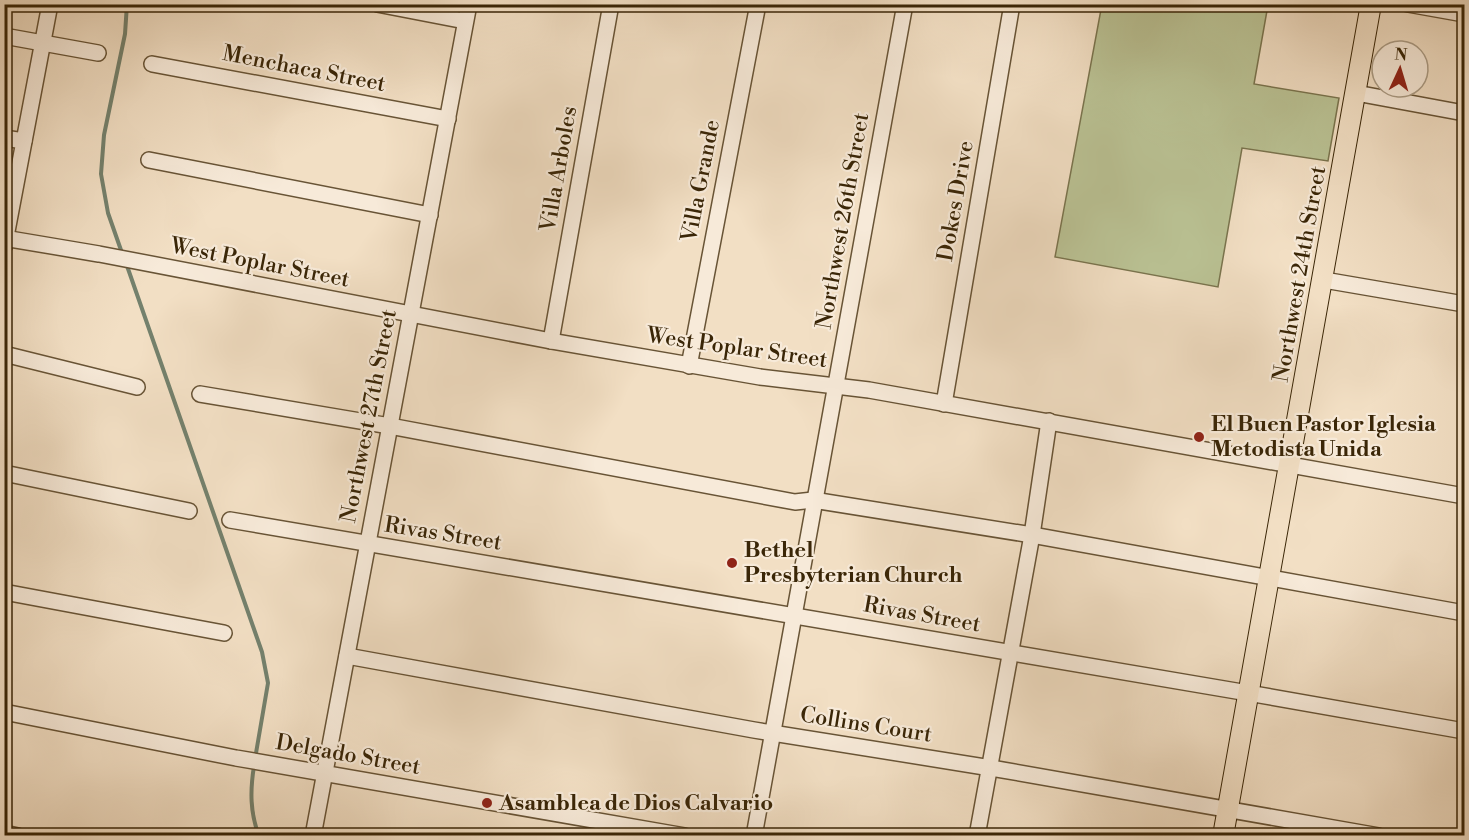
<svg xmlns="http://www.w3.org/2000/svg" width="1469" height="840" viewBox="0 0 1469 840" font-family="'Libre Bodoni',serif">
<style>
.green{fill:#bac294;stroke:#7a744e;stroke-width:1.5}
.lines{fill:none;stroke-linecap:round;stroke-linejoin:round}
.stream{stroke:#74816d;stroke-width:4}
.minor-casing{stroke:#685436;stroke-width:18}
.major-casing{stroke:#3a2607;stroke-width:22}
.minor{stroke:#f7ead9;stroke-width:15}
.major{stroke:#f2dfc4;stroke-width:20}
.poi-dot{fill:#8f2418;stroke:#f7ead9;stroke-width:2}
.labels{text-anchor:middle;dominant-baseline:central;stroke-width:4.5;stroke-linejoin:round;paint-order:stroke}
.street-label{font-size:22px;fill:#3a2607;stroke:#f7ead9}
.poi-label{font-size:22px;font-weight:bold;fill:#3a2607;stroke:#f7ead9;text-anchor:start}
</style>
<rect width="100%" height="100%" fill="#f2dfc4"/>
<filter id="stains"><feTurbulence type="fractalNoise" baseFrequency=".00333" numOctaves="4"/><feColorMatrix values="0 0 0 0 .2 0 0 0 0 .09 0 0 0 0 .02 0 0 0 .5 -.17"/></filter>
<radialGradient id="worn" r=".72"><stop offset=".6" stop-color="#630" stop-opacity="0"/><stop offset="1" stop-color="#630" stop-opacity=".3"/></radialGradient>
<path class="green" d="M1102 4 1268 5 1254 84 1339 98 1328 161 1242 148 1218 287 1055 257Z"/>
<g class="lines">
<g class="stream">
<path d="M122 253 108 213 101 174 104 135 125 34 127 4"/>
<path d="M126 263 262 652 268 683 255 759"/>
<path d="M254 766C250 791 250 812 259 836"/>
</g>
<defs>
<g id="minor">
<path d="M377 4 465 21"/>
<path d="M1408 4 1464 14"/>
<path d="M4 36 98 53"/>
<path d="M152 64 448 119"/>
<path d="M1356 93 1464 113"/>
<path d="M4 138 24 141"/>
<path d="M149 160 430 215"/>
<path d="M4 238 99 254 551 341 760 377 869 390 1464 496"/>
<path d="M4 247 50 4"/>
<path d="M1324 280 1464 304"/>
<path d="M551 341 611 4"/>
<path d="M4 354 137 387"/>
<path d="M689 366 758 4"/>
<path d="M200 394 390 426 795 502 813 500 1032 535 1464 613"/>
<path d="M944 404 1012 4"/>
<path d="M4 473 189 511"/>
<path d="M230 520 1248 693 1464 731"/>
<path d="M4 592 224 633"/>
<path d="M347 656 754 730 991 768 1379 836"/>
<path d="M4 712 236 758 685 836"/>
<path d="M4 833 18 836"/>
<path d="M313 836 469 4"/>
<path d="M754 836C802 558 854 281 905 4"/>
<path d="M977 836 1032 535 1049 421"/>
</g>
<path id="major" d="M1223 836 1371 4"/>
</defs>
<use href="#minor" class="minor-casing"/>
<use href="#major" class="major-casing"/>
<use href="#minor" class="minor"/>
<use href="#major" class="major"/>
</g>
<g class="poi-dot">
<circle cx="1199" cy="437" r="6"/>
<circle cx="732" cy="563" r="6"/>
<circle cx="487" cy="803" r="6"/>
</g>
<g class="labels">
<g class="street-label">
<text transform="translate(304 69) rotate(11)">Menchaca Street</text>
<text transform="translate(559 169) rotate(-80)">Villa Arboles</text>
<text transform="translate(701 181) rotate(-79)">Villa Grande</text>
<text transform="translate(956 201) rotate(-80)">Dokes Drive</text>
<text transform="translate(843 221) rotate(-80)">Northwest 26th Street</text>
<text transform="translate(260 263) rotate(11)">West Poplar Street</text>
<text transform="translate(1300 274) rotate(-80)">Northwest 24th Street</text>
<text transform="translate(737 348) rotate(8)">West Poplar Street</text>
<text transform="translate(369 416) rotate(-79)">Northwest 27th Street</text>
<text transform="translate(443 534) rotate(9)">Rivas Street</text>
<text transform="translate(922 615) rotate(10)">Rivas Street</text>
<text transform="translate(866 725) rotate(9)">Collins Court</text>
<text transform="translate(348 755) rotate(10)">Delgado Street</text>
</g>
<g class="poi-label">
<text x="1211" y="424">El Buen Pastor Iglesia<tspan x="1211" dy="25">Metodista Unida</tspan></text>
<text x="744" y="550">Bethel<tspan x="744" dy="25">Presbyterian Church</tspan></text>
<text x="499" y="803">Asamblea de Dios Calvario</text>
</g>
</g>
<rect width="1469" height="840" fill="none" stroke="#f2dfc4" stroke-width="24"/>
<rect x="6" y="6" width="1457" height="828" fill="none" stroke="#3a2607" stroke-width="3"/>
<rect x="12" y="12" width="1445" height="816" fill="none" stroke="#3a2607" stroke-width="1.5"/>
<g transform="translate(1400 69) rotate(4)"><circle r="28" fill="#f7ead9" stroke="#ab9c85" stroke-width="1.5"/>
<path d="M0-4.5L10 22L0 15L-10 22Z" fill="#8f2418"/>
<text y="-9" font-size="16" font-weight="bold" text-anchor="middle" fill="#3a2607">N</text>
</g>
<rect width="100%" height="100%" filter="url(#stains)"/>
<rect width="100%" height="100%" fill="url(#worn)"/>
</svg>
